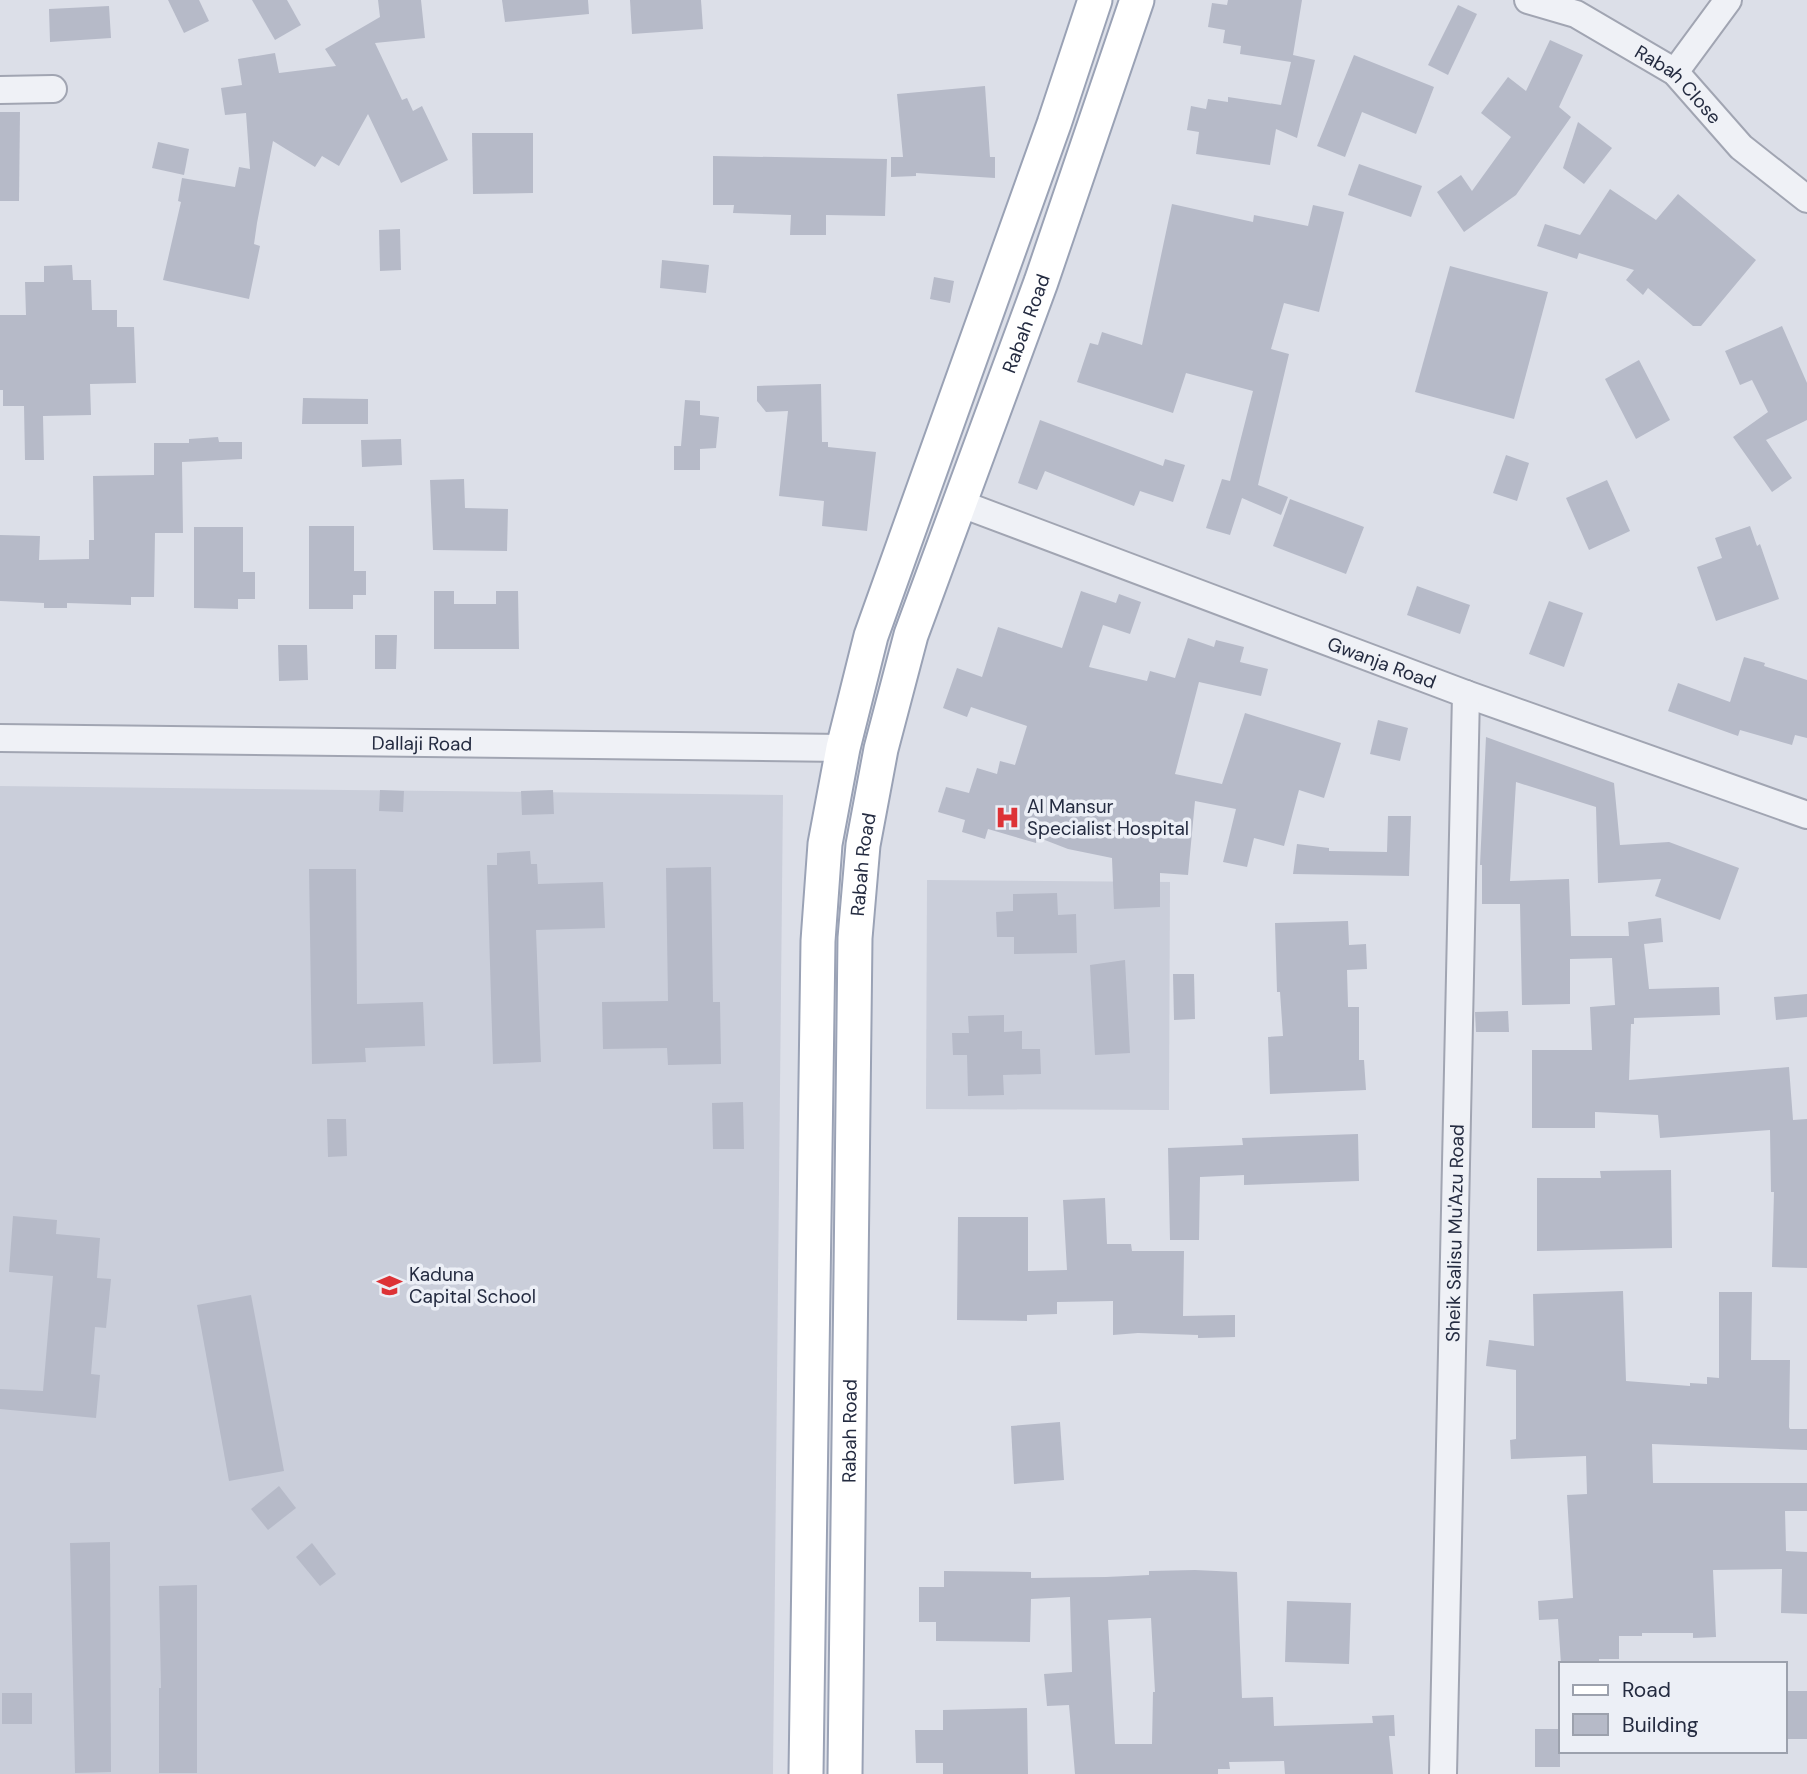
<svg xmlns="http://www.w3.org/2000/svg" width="1807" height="1774" viewBox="0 0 1807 1774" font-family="'DM Sans',sans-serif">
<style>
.built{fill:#caceda}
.building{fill:#b6bac8;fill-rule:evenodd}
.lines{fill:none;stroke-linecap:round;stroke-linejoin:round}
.minor-casing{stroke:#a1a5b2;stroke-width:30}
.major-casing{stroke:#9aa2b5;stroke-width:37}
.minor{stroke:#eff1f6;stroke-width:26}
.major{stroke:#fff;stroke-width:33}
.labels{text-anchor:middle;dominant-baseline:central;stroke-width:7;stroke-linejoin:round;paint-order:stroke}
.street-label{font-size:19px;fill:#242b40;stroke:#eceff6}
.poi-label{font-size:19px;fill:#242b40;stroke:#eceff6;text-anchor:start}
</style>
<rect width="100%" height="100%" fill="#dcdfe8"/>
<g class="built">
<path d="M0 786 783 795 773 1774H0Z"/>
<path d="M927 880 1170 882 1169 1110 926 1109Z"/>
</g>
<g class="building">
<path d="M168 0H199L209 21 184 33Z"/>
<path d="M252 0H287L301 25 275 40Z"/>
<path d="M378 0H421L425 38 375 43 402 100 407 98 413 111 422 106 448 160 401 183 368 114 339 166 322 156 315 167 273 141 257 223 254 244 260 246 249 299 163 280 181 202 178 201 182 178 235 187 239 167 250 169 246 113 225 115 221 88 242 85 238 59 275 53 279 73 336 66 325 49 380 17Z"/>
<path d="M502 0H588L589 14 505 22Z"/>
<path d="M630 0H701L703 29 632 34Z"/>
<path d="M1228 0H1302L1293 55 1315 60 1297 138 1276 129 1270 165 1196 154 1199 132 1187 130 1191 106 1206 109 1208 99 1228 102V97L1281 105 1291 62 1240 54 1241 46 1223 43 1225 30 1208 27 1212 3 1227 5Z"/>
<path d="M1458 5 1477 14 1448 75 1428 65Z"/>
<path d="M109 6 111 38 50 42 49 9Z"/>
<path d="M1550 40 1583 55 1559 107 1571 117 1516 195 1464 232 1437 192 1461 175 1472 191 1511 137 1481 113 1508 77 1526 91Z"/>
<path d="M1354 55 1434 87 1416 134 1362 112 1345 157 1317 146Z"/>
<path d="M985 86 990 157H995V178L916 173V176L891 177V157H903L897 94Z"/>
<path d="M0 112H20L19 201H0Z"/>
<path d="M1578 122 1612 148 1584 184 1563 168Z"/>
<path d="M472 133H533V193L473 194Z"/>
<path d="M158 142 189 149 184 175 152 168Z"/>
<path d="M713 156 887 159 885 216 826 215V235H790L791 215 733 213 734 205H713Z"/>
<path d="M1359 164 1422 186 1411 217 1348 195Z"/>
<path d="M1610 189 1656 220 1678 194 1756 260 1701 326H1693L1648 288 1643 295 1626 280 1634 270 1579 253 1577 259 1537 246 1545 224 1580 235Z"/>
<path d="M1172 204 1253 222 1254 215 1308 226 1313 205 1344 212 1319 312 1284 303 1271 349 1289 354 1258 485 1288 497 1281 515 1242 498 1230 535 1206 528 1222 479 1230 481 1253 391 1186 373 1173 413 1077 382 1090 343 1098 345 1102 332 1142 345Z"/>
<path d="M400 229 401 270 380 271 379 230Z"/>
<path d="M662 260 709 265 706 293 660 288Z"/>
<path d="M72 265 73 280H91L92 310H117V327H134L136 383 90 384 91 415 43 416 44 460H25L24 406H3V390H0V315H26L25 282H44V266Z"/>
<path d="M1450 266 1548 292 1514 419 1415 392Z"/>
<path d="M934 277 954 281 950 303 930 299Z"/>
<path d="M1782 326 1807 383V420L1766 440 1792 478 1772 492 1733 437 1768 412 1752 380 1740 385 1725 351Z"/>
<path d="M1639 360 1670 420 1636 439 1605 379Z"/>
<path d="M821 384 822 442H828V447L876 452 867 531 822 526 824 501 779 496 788 411 766 412 757 401V386Z"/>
<path d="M303 398 368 399V424H302Z"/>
<path d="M685 400 700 401V415L719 417 716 448 700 449V470H674V446H681Z"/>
<path d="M1040 420 1163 466 1165 459 1185 465 1173 502 1140 491 1134 506 1045 471 1037 490 1018 483Z"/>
<path d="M218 437 219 442H242V459L182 462 183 533H155L154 597H131V605L67 603V608H44V603L0 601V535L40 536 39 560 89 559V540H94L93 476 154 475V443H189V439Z"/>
<path d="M401 439 402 465 362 467 361 440Z"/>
<path d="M1506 455 1529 463 1517 501 1493 493Z"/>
<path d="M464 479 465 508 508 509 507 551 433 550 430 480Z"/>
<path d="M1607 480 1630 531 1589 550 1566 498Z"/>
<path d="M1290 499 1364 527 1346 574 1273 546Z"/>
<path d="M309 526H354V571H366V595H353V609H309Z"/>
<path d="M1750 526 1757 546 1760 544 1779 599 1716 621 1697 567 1722 558 1715 538Z"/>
<path d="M194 527H243V572H255V599H238V609L194 608Z"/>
<path d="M1417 586 1470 605 1460 634 1407 615Z"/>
<path d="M434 591H454V604H496V591H518L519 649H434Z"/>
<path d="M1081 591 1116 603 1119 594 1141 602 1130 634 1103 625 1089 667 1147 681 1150 671 1175 678 1188 638 1214 647 1216 640 1244 647 1240 662 1268 669 1261 696 1199 682 1175 774 1222 784 1245 713 1341 743 1324 798 1299 790 1284 846 1254 838 1247 867 1223 862 1236 809 1195 801 1188 875 1160 873V907L1114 909 1112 858 1068 849 1037 837 1036 843 988 829 985 839 962 832 965 820 938 812 946 787 969 793 977 768 997 774 1000 761 1015 765 1027 726 971 707 967 717 943 708 957 668 982 677 998 627 1062 648Z"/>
<path d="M1549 601 1583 613 1564 667 1529 654Z"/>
<path d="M375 635H397L396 669H375Z"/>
<path d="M278 645H307L308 680 279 681Z"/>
<path d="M1744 657 1765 663 1764 666 1807 680V738L1795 735 1792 745 1740 730 1738 736 1668 711 1678 683 1730 702Z"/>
<path d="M1378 720 1408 728 1400 761 1370 754Z"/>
<path d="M1486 737 1614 783 1620 845 1669 842 1739 868 1720 920 1655 896 1661 879 1598 883 1596 807 1516 782 1510 881 1569 879 1571 936H1629L1628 922 1661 918 1663 942 1644 944 1649 989 1719 987 1720 1015 1634 1018V1024H1631L1629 1080 1789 1067 1793 1120 1807 1119V1268L1772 1267 1774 1192H1771L1770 1130 1660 1138 1658 1115 1595 1112V1128H1532V1050H1592L1590 1007 1615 1005 1612 958 1570 959V1004L1522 1005 1520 904H1482V865H1480Z"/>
<path d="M380 790 404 791 403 812 379 811Z"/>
<path d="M553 790 554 814 522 815 521 791Z"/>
<path d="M1388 816H1411L1409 876 1293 874 1297 844 1329 848V851L1387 852Z"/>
<path d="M530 851 531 864H537L538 884 603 882 605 928 536 930 541 1062 493 1064 487 865H497V853Z"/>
<path d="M711 867 713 1002H720L721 1064 668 1065 667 1048 603 1049 602 1002 668 1001 666 868Z"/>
<path d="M309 869H356L357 1004 423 1002 425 1046 365 1048 366 1062 312 1064Z"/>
<path d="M1057 893 1058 915 1076 914 1077 953 1014 954V937H997L996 912 1013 911V894Z"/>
<path d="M1348 921 1349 945 1366 944 1367 969 1347 970 1348 1007H1359V1060H1364L1366 1090 1270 1094 1268 1037 1283 1036 1280 992H1277L1275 923Z"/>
<path d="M1125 960 1130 1053 1095 1055 1090 965Z"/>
<path d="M1173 974H1194L1195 1019 1174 1020Z"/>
<path d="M1807 994V1017L1776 1020 1774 997Z"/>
<path d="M1508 1011 1509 1032H1476L1475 1012Z"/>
<path d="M1004 1015V1032L1022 1031V1049H1040L1041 1074 1003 1075 1004 1095 968 1096 967 1055H953L952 1033H969L968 1016Z"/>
<path d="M743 1102 744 1149H713L712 1103Z"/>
<path d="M327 1119H346L347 1156 328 1157Z"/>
<path d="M1358 1134 1359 1181 1244 1185V1175L1200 1177 1199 1240H1170L1168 1148 1243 1145 1242 1138Z"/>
<path d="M1671 1170 1672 1248 1537 1251V1178H1601L1600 1171Z"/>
<path d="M1105 1198 1107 1244H1131L1132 1251H1184L1183 1316 1235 1315V1337L1198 1338V1335L1138 1333 1113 1335V1301L1057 1302V1314L1027 1315V1321L957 1320 958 1217H1028V1271L1067 1270 1063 1200Z"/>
<path d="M13 1216 57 1220 56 1234 100 1238 97 1278 111 1279 106 1328 95 1327 91 1374 100 1375 96 1418 0 1409V1389L43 1391 53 1276 9 1272Z"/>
<path d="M1623 1291 1626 1381 1690 1386V1383L1707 1384V1377L1719 1378V1292H1752L1751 1360H1790L1789 1427 1790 1429H1807V1450L1652 1444 1653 1483H1807V1511H1785L1786 1551 1807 1552V1614L1781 1613 1782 1569 1713 1570 1716 1637 1693 1638V1633H1642V1636H1619V1659H1599V1664H1561L1558 1619 1539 1620 1538 1601 1573 1598 1567 1495 1587 1494 1586 1456 1511 1459 1510 1440 1516 1439V1370L1486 1366 1489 1340 1534 1346 1533 1294Z"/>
<path d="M251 1295 284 1471 229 1481 197 1305Z"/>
<path d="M1060 1422 1064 1480 1014 1484 1011 1426Z"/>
<path d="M279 1486 296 1508 268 1530 251 1509Z"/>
<path d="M110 1542 111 1772 75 1773 70 1543Z"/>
<path d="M312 1543 336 1574 320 1586 296 1557Z"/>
<path d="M1195 1570 1237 1572 1242 1698 1273 1697 1274 1726 1373 1723 1372 1716 1394 1715 1395 1736H1389L1393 1774H1285L1284 1761 1229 1762 1230 1769H1218V1774H1075L1069 1705 1047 1706 1044 1674 1072 1672 1070 1597 1031 1599 1030 1642 936 1641V1622H919V1587H944V1571L1031 1572V1578L1106 1577 1149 1575V1571ZM1151 1618 1155 1692H1153L1152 1744H1115L1108 1620Z"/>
<path d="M197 1585V1773H159V1688H161L159 1586Z"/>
<path d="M1287 1601 1351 1603 1349 1664 1285 1662Z"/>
<rect x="1784" y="1691" width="23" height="48"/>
<rect x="2" y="1693" width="30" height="31"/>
<path d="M1027 1708 1028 1774H943V1763H916L915 1730H943V1710Z"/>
<rect x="1535" y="1729" width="25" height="38"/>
</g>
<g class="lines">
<defs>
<g id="minor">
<path id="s1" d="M1528 0 1576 14 1675 72 1741 147 1807 199"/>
<path d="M1675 72 1728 0"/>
<path d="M0 90 53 89"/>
<path id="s2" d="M959 503 1466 694 1807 815"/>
<path id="s3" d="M0 738 843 748"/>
<path id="s4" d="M1443 1774 1466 694"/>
</g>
<g id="major">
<path d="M806 1774 818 941 825 844 843 748 871 636 1054 124 1095 0"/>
<path id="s5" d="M845 1774 855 938 863 845 881 749 911 635 1041 282 1137 0"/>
</g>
</defs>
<use href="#minor" class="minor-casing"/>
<use href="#major" class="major-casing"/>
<use href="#minor" class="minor"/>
<use href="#major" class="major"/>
</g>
<defs>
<symbol id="hospital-bare" viewBox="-9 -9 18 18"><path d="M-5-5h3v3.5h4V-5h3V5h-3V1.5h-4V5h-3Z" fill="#dd3236" stroke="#eceff6" stroke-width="2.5" paint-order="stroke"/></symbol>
<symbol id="school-bare" viewBox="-9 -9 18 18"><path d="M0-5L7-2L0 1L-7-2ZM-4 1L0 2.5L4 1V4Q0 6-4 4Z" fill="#dd3236" stroke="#eceff6" stroke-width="2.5" paint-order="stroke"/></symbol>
</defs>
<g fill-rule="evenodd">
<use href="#hospital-bare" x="990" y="800" width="35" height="35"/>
<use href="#school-bare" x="372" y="1268" width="35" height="35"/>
</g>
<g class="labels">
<g class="street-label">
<text stroke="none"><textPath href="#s1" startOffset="175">Rabah Close</textPath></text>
<text stroke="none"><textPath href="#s5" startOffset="1477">Rabah Road</textPath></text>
<text stroke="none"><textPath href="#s2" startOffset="452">Gwanja Road</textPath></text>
<text stroke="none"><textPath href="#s3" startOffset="422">Dallaji Road</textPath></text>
<text stroke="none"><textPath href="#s5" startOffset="910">Rabah Road</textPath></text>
<text stroke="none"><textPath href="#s4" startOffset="541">Sheik Salisu Mu'Azu Road</textPath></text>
<text stroke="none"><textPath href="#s5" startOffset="343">Rabah Road</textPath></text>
</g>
<g class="poi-label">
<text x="1027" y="806">Al Mansur<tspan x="1027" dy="22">Specialist Hospital</tspan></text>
<text x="409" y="1274">Kaduna<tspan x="409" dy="22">Capital School</tspan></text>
</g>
</g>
<rect x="1559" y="1662" width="228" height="91" fill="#eceff6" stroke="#9ca1ad" stroke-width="2"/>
<rect x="1573" y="1685" width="35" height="10" fill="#ffffff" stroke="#9ca1ad" stroke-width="2"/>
<text x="1622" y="1697" font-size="21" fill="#242b40">Road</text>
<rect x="1573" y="1714" width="35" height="21" fill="#b6bac8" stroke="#9ca1ad" stroke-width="2"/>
<text x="1622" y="1732" font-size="21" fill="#242b40">Building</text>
</svg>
